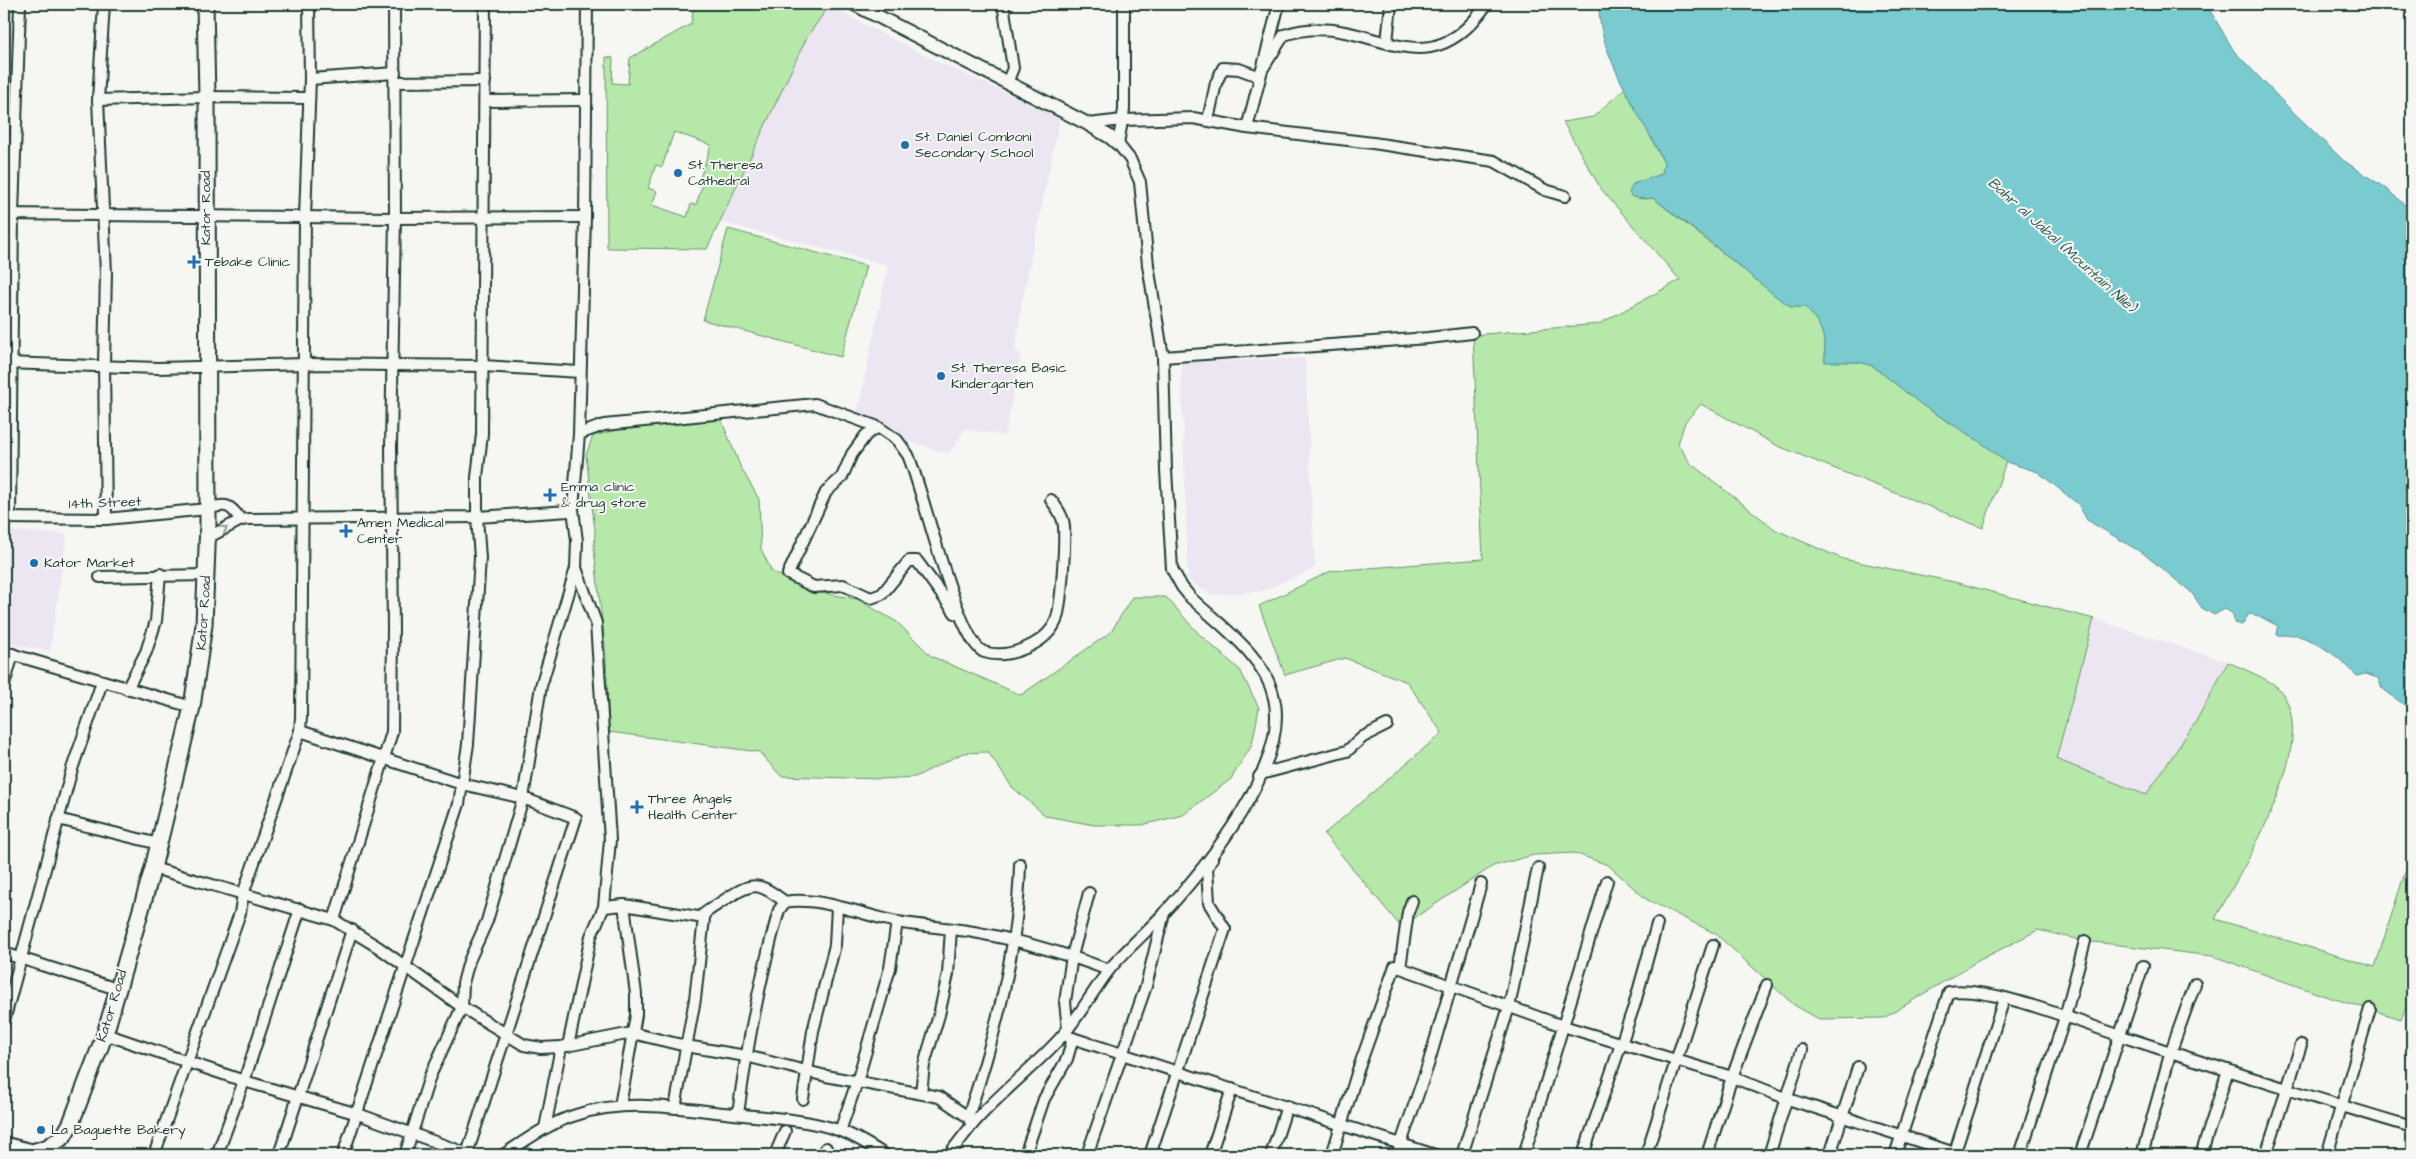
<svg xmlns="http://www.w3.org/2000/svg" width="2416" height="1159" viewBox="0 0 2416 1159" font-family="'Architects Daughter',sans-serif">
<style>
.built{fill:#ece6f2}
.green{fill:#b6e8a9;stroke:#6a926e;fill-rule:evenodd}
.water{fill:#7acbd0;stroke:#569292}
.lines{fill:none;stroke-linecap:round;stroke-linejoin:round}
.minor-casing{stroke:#1f3d34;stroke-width:14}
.tertiary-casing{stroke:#1f3d34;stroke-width:16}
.secondary-casing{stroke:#1f3d34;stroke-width:19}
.minor{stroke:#f6f6f2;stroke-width:10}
.tertiary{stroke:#f6f6f2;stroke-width:12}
.secondary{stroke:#f6f6f2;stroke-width:15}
.oneway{stroke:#8a9a93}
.poi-dot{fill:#1f6fb2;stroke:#f6f6f2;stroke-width:2}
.labels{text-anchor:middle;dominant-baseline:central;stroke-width:4;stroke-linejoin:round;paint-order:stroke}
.poi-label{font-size:14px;fill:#1f3d34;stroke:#f6f6f2;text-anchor:start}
.street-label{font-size:14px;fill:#1f3d34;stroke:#f6f6f2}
.water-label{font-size:15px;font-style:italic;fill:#36605b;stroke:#f6f6f2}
</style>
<rect width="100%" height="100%" fill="#f6f6f2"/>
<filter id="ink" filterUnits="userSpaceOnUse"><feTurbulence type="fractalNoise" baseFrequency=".02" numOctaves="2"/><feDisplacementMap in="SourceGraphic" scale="10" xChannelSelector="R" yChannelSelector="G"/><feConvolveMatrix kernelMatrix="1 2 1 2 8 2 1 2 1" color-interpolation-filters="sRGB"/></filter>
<g filter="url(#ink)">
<g class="built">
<path d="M829 6 938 62 1060 117 1022 302 1015 351 1021 354 1005 436 965 429 949 454 855 424 888 265 720 222 807 37Z"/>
<path d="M1305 358 1315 568 1262 591 1211 595 1188 580 1181 362Z"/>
<path d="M4 531 67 534 50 651 4 643Z"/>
<path d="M2094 619 2228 662 2195 723 2146 795 2056 759Z"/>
</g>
<g class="green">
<path d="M694 4H825L829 6 807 37 707 249 607 248 606 57 613 58 612 83 628 84 630 58 691 24ZM674 132 711 145 700 178 704 180 696 205 691 204 687 217 652 205 657 191 648 188 656 165 662 167Z"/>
<path d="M1625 88 1664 163 1662 174 1633 184 1644 199 1653 198 1791 307H1805C1823 326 1825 335 1825 361L1859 362 1873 366 1922 405 1982 443 2006 462 1983 528 1778 446 1701 404 1685 422 1678 444 1690 463 1776 530 1843 559 1954 582 2094 619 2056 759 2146 795 2195 723 2228 662C2239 667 2271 680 2278 688 2326 738 2241 871 2215 919L2375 967 2412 850V992L2401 1019 2325 996 2213 956 2085 941 2038 930 1976 962 1884 1018 1819 1019 1794 1005 1716 934 1646 899 1608 865 1574 853 1534 855 1493 866 1401 927 1324 834 1442 733 1407 682 1345 658 1285 675 1259 606 1331 571 1483 559 1473 335 1599 324 1680 280 1601 189 1563 122 1593 117Z"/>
<path d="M728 229 866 266 841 357 703 320Z"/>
<path d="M721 419 741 468 759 499 761 549 772 572 812 591 857 599 897 622 931 656 1021 695 1111 632 1132 597H1166L1199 634 1240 670 1259 708 1252 745 1231 779 1183 815 1142 825H1094L1046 816 1012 787 988 752 963 753 915 777 882 779 781 776 759 752 609 732 606 657 594 549 595 531 586 455 593 436 633 426Z"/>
</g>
<path class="water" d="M1599 4H2206L2234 51 2285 104 2343 160 2385 188 2412 211V711L2382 688 2378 678 2365 674 2357 676C2341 658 2319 642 2296 635 2290 634 2283 636 2277 635L2278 626 2259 616 2249 614 2242 625 2234 623 2233 614 2225 609 2214 615 2202 608 2191 592 2144 554 2087 520 2078 504 2038 472 2006 462 1982 443 1922 405 1873 366 1859 362H1825C1825 335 1823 326 1805 307H1791L1774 295 1708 240 1653 198 1644 199 1632 197 1629 193 1633 184 1662 174 1664 163C1643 118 1597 54 1599 4Z"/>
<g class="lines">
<defs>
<g id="minor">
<path d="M104 4 98 100 106 273 104 364 106 519"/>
<path d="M1003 4 1013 68 1007 83"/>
<path d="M1387 42 1391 4"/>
<path d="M310 79 395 73"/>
<path d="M396 82 485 81"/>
<path d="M98 100 207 97 309 98"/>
<path d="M485 101 586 100"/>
<path d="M1208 120 1216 83 1223 68 1239 69 1258 76 1284 35C1367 6 1421 99 1487 4"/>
<path d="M1088 124 1123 120 1193 118 1247 128 1373 143 1494 161 1545 190 1565 196"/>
<path d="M1247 128 1279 4"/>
<path d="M4 214 395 218 585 217"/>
<path d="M1163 357 1428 338 1472 333"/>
<path d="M4 363 158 368 305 364 483 366 580 372"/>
<path d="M878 427 866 435 852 454 842 477 826 492 788 574 814 587 843 585 871 598 882 594 909 561H917L956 614"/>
<path d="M579 434 604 425 815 404 878 427 897 440 908 455C922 486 958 643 984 652 1008 660 1046 644 1056 621 1062 604 1065 545 1064 526 1063 516 1057 508 1051 500"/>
<path d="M5 518 106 519 207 509C226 503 230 504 241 520"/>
<path d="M10 518 13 214 20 4"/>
<path d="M207 538 241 520 249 519 477 517 569 511 573 509 579 434 585 217 587 4"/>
<path d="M100 577 206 575"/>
<path d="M4 652 192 707"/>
<path d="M4 685 13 654"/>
<path d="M127 689 146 652 156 621 160 574"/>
<path d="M300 731 462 784 523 798 576 818 467 1154"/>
<path d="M1259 777 1261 774 1347 751 1363 737 1387 725"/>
<path d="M58 819 159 844"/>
<path d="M153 868 334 920 378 947 462 1007 524 1045 541 1048 561 1047 632 1033 686 1046 746 1056 826 1076 939 1097 968 1117 972 1125"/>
<path d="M624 905 704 918 695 999 675 1108"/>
<path d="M604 907 624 905 636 994V1015L620 1106"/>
<path d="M700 917C708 910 717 905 726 899 753 881 759 882 785 902"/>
<path d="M334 920 392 732 393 627 391 446 395 218 394 4"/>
<path d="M4 953 117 989"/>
<path d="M1400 968 1408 912 1412 901"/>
<path d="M4 1021 72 769 102 682"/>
<path d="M1068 1029 1065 1002 1072 956 1089 893"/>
<path d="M105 1034 244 1081 358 1114 471 1155"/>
<path d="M1063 1035 1435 1155"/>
<path d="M568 1046 591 936 604 907 610 840 596 623 576 568"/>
<path d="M921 1093 924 1065 939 1015 948 974 951 929"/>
<path d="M803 1099 813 1031 835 945 837 907"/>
<path d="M738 1114C747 1045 760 977 779 910L785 902C819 896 863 915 897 922 926 927 956 928 984 934 1027 942 1069 955 1109 970"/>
<path d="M968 1117C995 1036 1018 950 1020 864"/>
<path d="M545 1128 561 1047"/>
<path d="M840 1131 857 1082 890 968 897 922"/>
<path d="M154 1155 240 913 243 894 300 731 301 717 305 217 310 79 309 4"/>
<path d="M217 1155 244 1081 300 909"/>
<path d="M279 1155 352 930"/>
<path d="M343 1155 459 804 468 744 480 558 477 517V477L482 434 485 4"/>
<path d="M405 1155 430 1076 462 1007 463 983 469 961 487 921 523 798 541 686 576 568 577 541 573 509"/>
<path d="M503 1155C526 1140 549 1123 576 1115 626 1098 682 1109 734 1114 770 1118 804 1119 838 1130 854 1135 871 1146 885 1155"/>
<path d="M775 1155 785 1131"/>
<path d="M821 1155 826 1148"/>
<path d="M949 1155C956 1145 964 1135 972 1125 999 1093 1035 1067 1063 1035 1080 1015 1093 991 1109 970 1125 950 1146 933 1164 913 1206 867 1290 765 1274 698 1265 656 1221 626 1191 598L1182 587 1172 569 1166 470 1163 357 1148 265 1140 182 1130 159 1118 144 1124 110V4"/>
<path d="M1025 1155 1044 1099 1067 1059 1073 1038"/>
<path d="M1087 1155 1146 986 1164 913"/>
<path d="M1150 1155 1225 929 1209 903 1207 868 1212 859"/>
<path d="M1210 1155 1232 1089"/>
<path d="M1271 1155 1287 1106"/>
<path d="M1332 1155 1358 1070 1395 966 1563 1026 1732 1077 1788 1099 1961 1155"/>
<path d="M1397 1155 1428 1065 1481 884"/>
<path d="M1462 1155 1509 1007 1538 868"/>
<path d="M1524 1155 1607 881"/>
<path d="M1583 1155 1634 1006 1657 924"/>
<path d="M1646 1155 1713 945"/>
<path d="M1707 1155 1732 1077 1767 985"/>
<path d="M1769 1155 1802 1050"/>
<path d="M1830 1155 1858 1067"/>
<path d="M1895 1155 1949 992C1991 986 2076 1021 2118 1035 2216 1067 2314 1098 2412 1127"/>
<path d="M1954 1155 2004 999"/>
<path d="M2020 1155 2065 1017 2085 941"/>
<path d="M2080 1155 2143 966"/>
<path d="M2142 1155 2171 1051 2195 984"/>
<path d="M2201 1155 2228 1070"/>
<path d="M2266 1155 2301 1045"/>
<path d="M2327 1155 2370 1009"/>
</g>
<path id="tertiary" d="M854 4 1088 124 1110 137 1118 144"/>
<path id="secondary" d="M4 1145 32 1152 46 1148 63 1137 71 1123 105 1034 153 868 192 707 204 625 208 522 207 97 205 4"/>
</defs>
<use href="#minor" class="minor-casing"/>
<use href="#tertiary" class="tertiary-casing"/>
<use href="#secondary" class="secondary-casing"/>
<use href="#minor" class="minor"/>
<use href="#tertiary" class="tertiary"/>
<use href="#secondary" class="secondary"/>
</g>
<defs><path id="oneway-chevron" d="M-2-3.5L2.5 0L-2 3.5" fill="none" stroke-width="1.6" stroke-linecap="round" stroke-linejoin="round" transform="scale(1.25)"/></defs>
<use class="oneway" href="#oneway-chevron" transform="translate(224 529) rotate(-29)"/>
</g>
<g class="poi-dot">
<circle cx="905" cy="145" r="5"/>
<circle cx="678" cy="173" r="5"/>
<path d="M191.5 254.5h5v5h5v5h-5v5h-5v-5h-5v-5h5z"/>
<circle cx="941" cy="376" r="5"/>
<path d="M547.5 487.5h5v5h5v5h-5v5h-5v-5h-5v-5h5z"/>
<path d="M343.5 523.5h5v5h5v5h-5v5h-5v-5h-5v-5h5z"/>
<circle cx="34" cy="563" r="5"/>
<path d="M634.5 799.5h5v5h5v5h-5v5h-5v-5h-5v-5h5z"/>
<circle cx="41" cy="1130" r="5"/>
</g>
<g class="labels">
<g class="poi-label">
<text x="915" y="137">St. Daniel Comboni<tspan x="915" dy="16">Secondary School</tspan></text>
<text x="688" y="165">St. Theresa<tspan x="688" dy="16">Cathedral</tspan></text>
<text x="205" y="262">Tebake Clinic</text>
<text x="951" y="368">St. Theresa Basic<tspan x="951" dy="16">Kindergarten</tspan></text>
<text x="561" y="487">Emma clinic<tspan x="561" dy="16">&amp; drug store</tspan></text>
<text x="357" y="523">Amen Medical<tspan x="357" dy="16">Center</tspan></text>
<text x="44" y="563">Kator Market</text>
<text x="648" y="799">Three Angels<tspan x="648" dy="16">Health Center</tspan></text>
<text x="51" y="1130">La Baguette Bakery</text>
</g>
<g class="street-label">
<text transform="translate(206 208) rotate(-90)">Kator Road</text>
<text transform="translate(105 503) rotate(-2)">14th Street</text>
<text transform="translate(204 613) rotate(-86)">Kator Road</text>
<text transform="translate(112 1006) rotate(-73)">Kator Road</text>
</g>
<g class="water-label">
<text transform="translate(2062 245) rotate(42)">Bahr al Jabal (Mountain Nile)</text>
</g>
</g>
<rect width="2416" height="1159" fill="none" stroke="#f6f6f2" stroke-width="20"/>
<rect x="10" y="10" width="2396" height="1139" fill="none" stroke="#1f3d34" stroke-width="2" filter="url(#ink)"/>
</svg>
